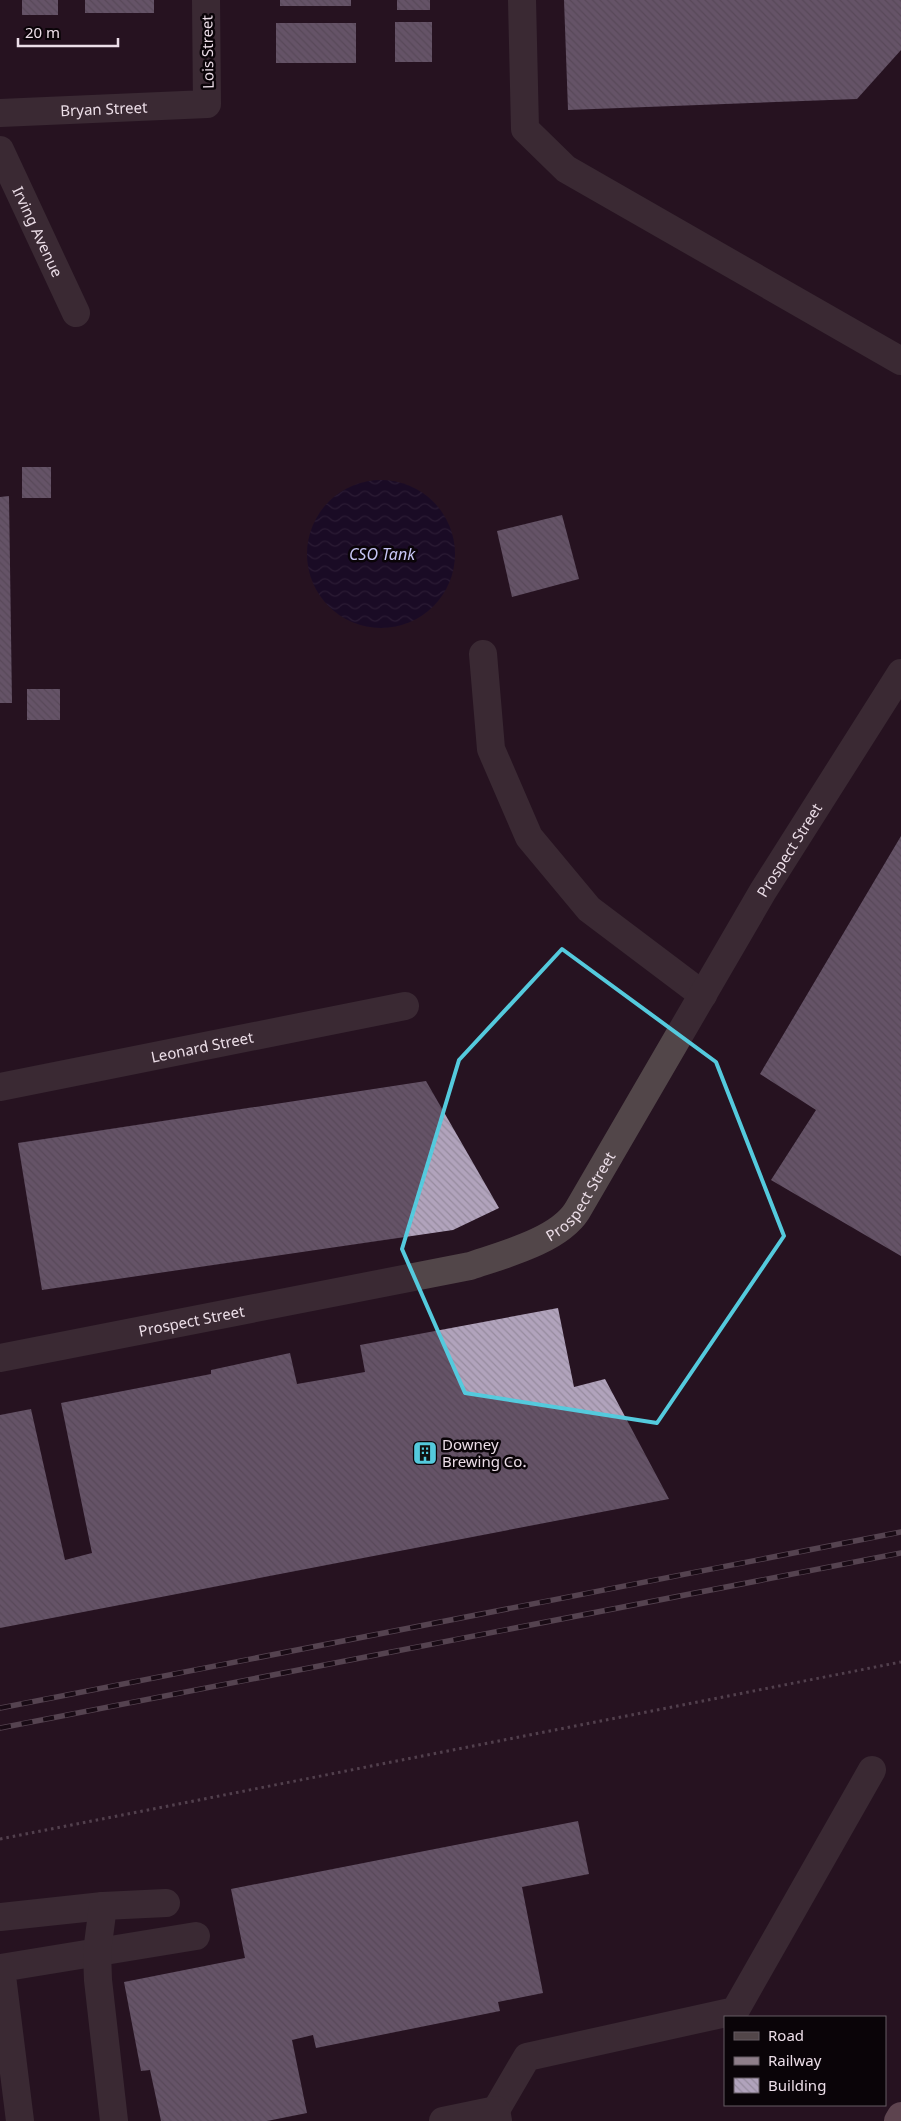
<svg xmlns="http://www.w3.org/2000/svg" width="901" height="2121" viewBox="0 0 901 2121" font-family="'Noto Sans',sans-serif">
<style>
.water{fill:url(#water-waves)}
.building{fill:url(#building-back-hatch)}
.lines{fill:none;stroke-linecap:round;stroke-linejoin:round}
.path{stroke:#887884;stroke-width:3;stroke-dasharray:2.5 4;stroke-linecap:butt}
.minor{stroke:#524649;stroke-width:28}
.highway{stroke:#9f8188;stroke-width:28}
.rail-casing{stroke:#8e7e89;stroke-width:5.5}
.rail{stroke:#0a0408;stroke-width:4;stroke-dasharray:11;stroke-linecap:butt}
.marked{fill:none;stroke:#54cadd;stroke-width:4;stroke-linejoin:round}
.labels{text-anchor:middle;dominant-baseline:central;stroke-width:5;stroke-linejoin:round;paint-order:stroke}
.street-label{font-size:15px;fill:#ecdee8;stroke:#0a0408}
.poi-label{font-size:15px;fill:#ecdee8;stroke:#0a0408;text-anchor:start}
.water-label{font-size:16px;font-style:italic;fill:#c6c5f4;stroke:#0a0408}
</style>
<defs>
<pattern id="water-waves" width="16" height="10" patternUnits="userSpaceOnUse" patternTransform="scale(1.25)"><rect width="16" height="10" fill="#0d032c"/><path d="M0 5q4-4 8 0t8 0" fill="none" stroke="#30274b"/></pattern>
<pattern id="building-back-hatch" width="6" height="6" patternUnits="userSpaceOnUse" patternTransform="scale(1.25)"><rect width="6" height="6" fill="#b1a3bc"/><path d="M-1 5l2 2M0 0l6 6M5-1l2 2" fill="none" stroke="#968b9e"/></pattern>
</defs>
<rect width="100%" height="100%" fill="#261321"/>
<circle class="water" cx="381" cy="554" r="74"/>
<g class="building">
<rect x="22" y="0" width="36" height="15"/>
<rect x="85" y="0" width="69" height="13"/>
<rect x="280" y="0" width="71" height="6"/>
<rect x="397" y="0" width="33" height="10"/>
<path d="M564 0H901V50L857 99 568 110Z"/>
<rect x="395" y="22" width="37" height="40"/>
<rect x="276" y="23" width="80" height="40"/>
<rect x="22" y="467" width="29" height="31"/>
<path d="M9 496 12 703H0V497Z"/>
<path d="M562 515 579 579 512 597 497 531Z"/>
<rect x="27" y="689" width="33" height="31"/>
<path d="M901 836V1256L771 1180 816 1110 760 1074Z"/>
<path d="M426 1081 499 1208 453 1230 42 1290 18 1143Z"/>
<path d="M558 1308 574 1387 605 1379 669 1499 0 1628V1415L31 1409 65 1560 92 1553 61 1403 211 1374V1370L290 1353 297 1384 326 1379 365 1372 360 1345Z"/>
<path d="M578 1821 589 1874 522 1887 543 1993 498 2002 500 2011 316 2048 313 2035 292 2040 307 2113 267 2121H161L150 2070 141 2071 124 1982 245 1958 231 1889Z"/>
</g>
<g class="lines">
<path class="path" d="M0 1839 901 1662"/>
<g class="minor">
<path d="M522 0 525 129 566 169 901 361"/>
<path id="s1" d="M0 113 207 104 206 0"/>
<path id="s2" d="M0 150 76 313"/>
<path d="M483 654 491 749 529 837 589 909 703 995"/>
<path id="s3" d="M0 1087 405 1006"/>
<path id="s4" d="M0 1358 470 1266C502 1255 558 1241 577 1211L763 891 901 673"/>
<path d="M0 1917 103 1906"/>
<path d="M496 2110 527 2057 735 2011 872 1770"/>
<path d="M20 2121 1 1968 196 1936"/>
<path d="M114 2121 98 1980 97 1952 103 1906 166 1903"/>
<path d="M443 2121 496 2110 498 2121"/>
</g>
<path class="highway" d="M898 2121 901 2116"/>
<defs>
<g id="rail">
<path d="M0 1708 901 1532"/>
<path d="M0 1728 901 1553"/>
</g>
</defs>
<use href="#rail" class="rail-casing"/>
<use href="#rail" class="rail"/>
</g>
<path d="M0 0H901V2121H0ZM562 949 716 1062 784 1236 657 1423 465 1393 402 1249 459 1060Z" fill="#261321" fill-opacity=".55" fill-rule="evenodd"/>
<path class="marked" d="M562 949 716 1062 784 1236 657 1423 465 1393 402 1249 459 1060Z"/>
<defs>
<symbol id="building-square" viewBox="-11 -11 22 22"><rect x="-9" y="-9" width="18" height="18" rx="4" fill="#54cadd" stroke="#0a0408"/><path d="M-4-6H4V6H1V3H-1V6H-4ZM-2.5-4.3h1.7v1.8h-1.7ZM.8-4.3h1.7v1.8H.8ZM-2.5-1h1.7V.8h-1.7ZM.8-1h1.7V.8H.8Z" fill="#111"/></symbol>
</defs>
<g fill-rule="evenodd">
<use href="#building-square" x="411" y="1439" width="28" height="28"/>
</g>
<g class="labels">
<g class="street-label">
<text transform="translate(207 52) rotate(-91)">Lois Street</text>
<text stroke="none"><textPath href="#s1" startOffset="104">Bryan Street</textPath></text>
<text stroke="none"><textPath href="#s2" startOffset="90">Irving Avenue</textPath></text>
<text stroke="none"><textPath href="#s4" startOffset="1020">Prospect Street</textPath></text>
<text stroke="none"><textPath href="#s3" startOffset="206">Leonard Street</textPath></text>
<text stroke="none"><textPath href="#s4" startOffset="615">Prospect Street</textPath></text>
<text stroke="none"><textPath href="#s4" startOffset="195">Prospect Street</textPath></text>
</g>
<g class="poi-label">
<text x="442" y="1444">Downey<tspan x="442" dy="17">Brewing Co.</tspan></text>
</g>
<g class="water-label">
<text x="382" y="554">CSO Tank</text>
</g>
</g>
<rect x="724" y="2016" width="162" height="90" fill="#0a0408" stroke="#645b62"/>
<rect x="734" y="2032" width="25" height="8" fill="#524649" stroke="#645b62"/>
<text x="768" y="2041" font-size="15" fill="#ecdee8">Road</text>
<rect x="734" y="2057" width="25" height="8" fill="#8e7e89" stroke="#645b62"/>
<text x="768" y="2066" font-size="15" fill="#ecdee8">Railway</text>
<rect x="734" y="2078" width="25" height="15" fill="url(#building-back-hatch)" stroke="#645b62"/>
<text x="768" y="2091" font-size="15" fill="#ecdee8">Building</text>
<path d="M18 38v8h100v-8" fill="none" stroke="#ecdee8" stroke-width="2.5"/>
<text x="25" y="38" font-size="15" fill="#ecdee8" stroke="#0a0408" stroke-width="4" paint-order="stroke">20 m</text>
</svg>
